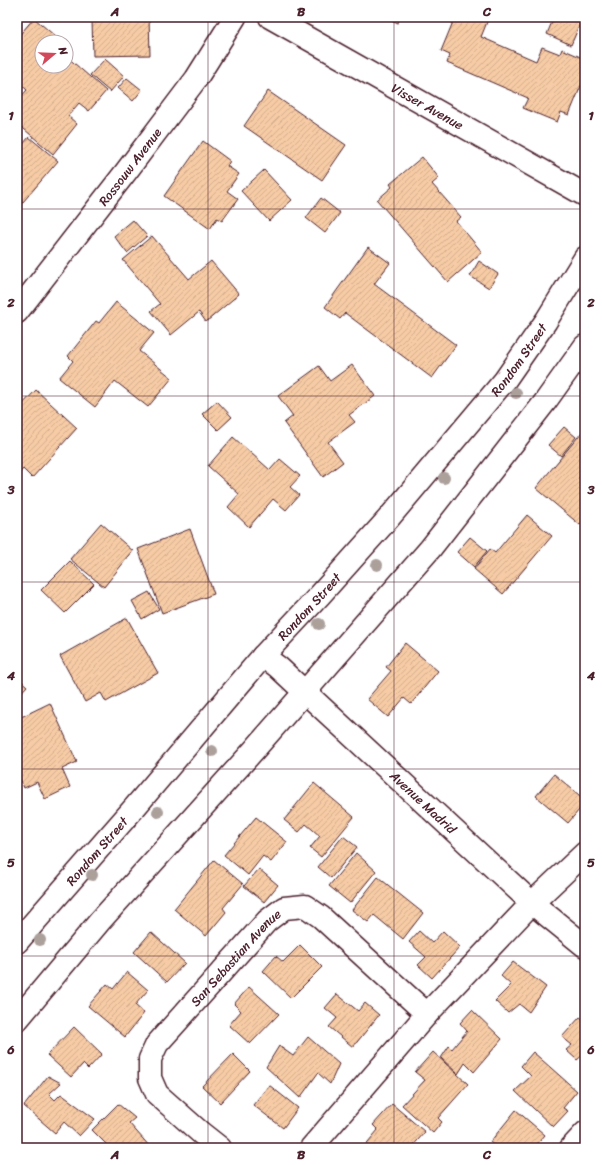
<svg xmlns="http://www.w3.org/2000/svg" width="602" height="1165" viewBox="0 0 602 1165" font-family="Sriracha,sans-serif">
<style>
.building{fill:url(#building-hatch);stroke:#4a1f2b}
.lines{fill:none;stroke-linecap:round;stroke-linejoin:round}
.minor-casing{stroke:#4a1f2b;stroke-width:25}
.tertiary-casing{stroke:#4a1f2b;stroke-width:25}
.minor{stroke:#fff;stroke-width:22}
.tertiary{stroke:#fff;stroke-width:22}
.tree{fill:#aca09b}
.grid{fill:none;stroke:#4a1f2b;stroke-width:1;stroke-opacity:0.55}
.labels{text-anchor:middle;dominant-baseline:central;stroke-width:3;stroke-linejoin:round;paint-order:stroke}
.street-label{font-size:13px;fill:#4a1f2b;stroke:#fff}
.neatline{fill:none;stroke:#4a1f2b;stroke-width:1.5}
.grid-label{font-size:13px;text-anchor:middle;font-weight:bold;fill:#4a1f2b}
</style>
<defs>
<pattern id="building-hatch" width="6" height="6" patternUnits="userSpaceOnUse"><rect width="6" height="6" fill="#f6cba5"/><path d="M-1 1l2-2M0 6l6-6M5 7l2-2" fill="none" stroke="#d4ae8e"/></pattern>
</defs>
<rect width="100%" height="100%" fill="#fff"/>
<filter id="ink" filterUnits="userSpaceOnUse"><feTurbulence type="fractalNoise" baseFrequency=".025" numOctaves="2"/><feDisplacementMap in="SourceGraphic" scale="8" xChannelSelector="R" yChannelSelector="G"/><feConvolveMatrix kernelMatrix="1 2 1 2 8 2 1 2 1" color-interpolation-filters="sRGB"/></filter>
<g filter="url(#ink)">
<g class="building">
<path d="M71 17H149L150 55 93 56 92 20 71 21Z"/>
<path d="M385 17H400L398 23Z"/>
<path d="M455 17H489L481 37 536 61 542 47 560 54 562 49 585 59V76L569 115 561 112 557 122 523 108 528 98 447 63 450 55 441 51Z"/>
<path d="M554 17H583L571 45 547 34Z"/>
<path d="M34 18 55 36 50 42H42V66H66V56L106 91 89 111 79 103 68 116 77 124 53 154 17 123V101L27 90 17 81V38Z"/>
<path d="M105 59 124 76 110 92 90 75Z"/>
<path d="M127 78 142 90 133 101 118 88Z"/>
<path d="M268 91 346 145 322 180 244 126Z"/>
<path d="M29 137 58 161 17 209V151Z"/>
<path d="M203 141 230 161 227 166 239 174 227 191 238 199 222 221 217 218 210 229 164 196Z"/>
<path d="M422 157 439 178 432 184 461 217 456 221 482 252 448 282 377 200 392 187 390 184Z"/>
<path d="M264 170 292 200 269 221 241 191Z"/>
<path d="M321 198 340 213 325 233 306 218Z"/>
<path d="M133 220 147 236 127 253 114 236Z"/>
<path d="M152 236 189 279 211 261 239 294 206 322 199 312 171 335 151 311 160 304 123 260Z"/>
<path d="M368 247 390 263 374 284 456 345 432 378 345 313 340 319 325 307Z"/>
<path d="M479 261 498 274 489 288 470 276Z"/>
<path d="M116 302 154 333 139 351 172 378 148 407 115 381 95 407 59 378 73 361 68 356 96 321 99 323Z"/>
<path d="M352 365 375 396 349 415 355 422 328 442 343 462 323 477 284 423 293 416 278 396 319 366 330 381Z"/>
<path d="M36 390 77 428 32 478 23 469 17 476V410Z"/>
<path d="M217 401 232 417 218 430 202 414Z"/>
<path d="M564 427 576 437 561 456 548 445Z"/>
<path d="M582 432 585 435V471L579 478 585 482V519L580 525 536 488Z"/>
<path d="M233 437 270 470 280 459 300 476 290 487 299 495 286 510 273 499 249 527 228 507 239 494 208 466Z"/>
<path d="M527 515 552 536 503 594 474 569 490 549 495 553Z"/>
<path d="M101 523 133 551 104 587 70 559Z"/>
<path d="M190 529 214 594 162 613 138 549Z"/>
<path d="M470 537 487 551 474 567 457 552Z"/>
<path d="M70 561 94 584 65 613 41 590Z"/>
<path d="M149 592 159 609 142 619 132 601Z"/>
<path d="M127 618 158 673 106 702 101 693 85 702 60 656Z"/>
<path d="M405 643 438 671 411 704 404 698 388 717 367 699 391 671 386 667Z"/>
<path d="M17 677 27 686 17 697Z"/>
<path d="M50 703 77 762 62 769 70 787 45 799 37 782 24 788 17 772V719Z"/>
<path d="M554 774 585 800V803L568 823 536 796Z"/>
<path d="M314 783 354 817 321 857 310 848 320 836 306 824 299 832 284 820Z"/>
<path d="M256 817 287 842 271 862 263 856 248 875 224 855Z"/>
<path d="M343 836 357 847 331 878 318 867Z"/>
<path d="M356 853 376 871 350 903 329 886Z"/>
<path d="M214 860 243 884 223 908 226 912 206 936 174 909Z"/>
<path d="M259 869 278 885 264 902 244 886Z"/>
<path d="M378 877 423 913 403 939 374 915 368 922 352 910Z"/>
<path d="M419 931 432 943 443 931 460 947 432 978 418 965 426 957 409 942Z"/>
<path d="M151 932 185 963 167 982 134 952Z"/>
<path d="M300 945 322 967 291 998 263 971 276 956 283 962Z"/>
<path d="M513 962 546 987 529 1012 519 1004 508 1013 495 1001 511 985 501 976Z"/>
<path d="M127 972 148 990 135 1005 144 1013 125 1037 88 1006 107 984 113 989Z"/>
<path d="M249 987 279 1014 250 1044 229 1025 241 1011 234 1004Z"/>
<path d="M337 994 358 1011 365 1003 379 1015 353 1047 329 1027 337 1018 325 1008Z"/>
<path d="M472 1010 502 1039 474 1072 465 1063 458 1074 441 1058 449 1046 452 1049 467 1031 460 1023Z"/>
<path d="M580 1017 585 1021V1053L577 1060 566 1050 572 1045 562 1037Z"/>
<path d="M74 1027 102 1054 88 1069 83 1064 71 1077 47 1055Z"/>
<path d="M308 1037 339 1064 330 1084 318 1073 300 1098 266 1067 279 1046 293 1056Z"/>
<path d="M433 1052 468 1084 438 1118 442 1122 433 1133 402 1105 425 1080 415 1072Z"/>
<path d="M533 1052 577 1091 563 1108 568 1111 553 1127 515 1091 531 1076 521 1066Z"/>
<path d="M233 1054 250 1071 220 1103 202 1086Z"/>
<path d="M48 1076 61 1083 49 1094 55 1100 61 1094 95 1119 79 1136 64 1122 55 1133 24 1106Z"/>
<path d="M269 1085 298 1108 283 1128 253 1105Z"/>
<path d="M118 1104 135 1118 129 1123 151 1148H110L92 1130Z"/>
<path d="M392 1104 425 1132 411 1148H363L378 1130 373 1125Z"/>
<path d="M516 1110 545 1135 534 1148H527L524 1146 523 1148H497L490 1142Z"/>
</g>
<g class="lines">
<defs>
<g id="minor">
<path id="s1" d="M270 17 585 195"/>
<path id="s2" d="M17 312 125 173 196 79 235 17"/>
<path id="s3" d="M263 656 278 667 532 903 585 946"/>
<path id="s4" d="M220 1148 201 1133 157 1094 150 1078V1059L157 1044 267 921 284 908 305 906 321 917 427 1014"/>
<path d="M311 1148 427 1014 532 903 585 853"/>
<path d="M571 1148 585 1133"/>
</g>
<g id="tertiary">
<path id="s5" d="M17 942 135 807 263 656 320 595 388 519 505 380 546 321 585 258"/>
<path d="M17 1020 100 921 254 750 430 549 545 402 585 346"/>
</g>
</defs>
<use href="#minor" class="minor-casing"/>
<use href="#tertiary" class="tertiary-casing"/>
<use href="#minor" class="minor"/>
<use href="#tertiary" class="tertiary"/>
</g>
<g class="tree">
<circle cx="516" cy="393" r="6"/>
<circle cx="444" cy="478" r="6"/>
<circle cx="377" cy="565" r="6"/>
<circle cx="319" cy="624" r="6"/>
<circle cx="212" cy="751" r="6"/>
<circle cx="158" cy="812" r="6"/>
<circle cx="92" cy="875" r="6"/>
<circle cx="40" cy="940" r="6"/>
</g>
</g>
<path class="grid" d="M208 17V1148M394 17V1148M17 209H585M17 396H585M17 582H585M17 769H585M17 956H585"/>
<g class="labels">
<g class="street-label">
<text stroke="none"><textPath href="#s1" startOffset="181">Visser Avenue</textPath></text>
<text stroke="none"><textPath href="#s2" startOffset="184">Rossouw Avenue</textPath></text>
<text stroke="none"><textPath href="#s5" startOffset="769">Rondom Street</textPath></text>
<text stroke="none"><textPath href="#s5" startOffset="445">Rondom Street</textPath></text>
<text stroke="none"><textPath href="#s3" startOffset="217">Avenue Madrid</textPath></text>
<text stroke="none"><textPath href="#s5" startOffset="121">Rondom Street</textPath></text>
<text stroke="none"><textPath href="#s4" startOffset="253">San Sebastian Avenue</textPath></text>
</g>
</g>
<rect width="602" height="1165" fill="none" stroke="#fff" stroke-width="44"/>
<g transform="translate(54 54) rotate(71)"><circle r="19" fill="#ffffff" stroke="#b7a5aa"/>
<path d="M0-3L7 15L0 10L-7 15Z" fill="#d1495b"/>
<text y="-6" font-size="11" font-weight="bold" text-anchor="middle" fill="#4a1f2b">N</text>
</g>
<rect x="22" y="22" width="558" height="1121" class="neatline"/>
<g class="grid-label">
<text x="115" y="16">A</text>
<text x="301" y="16">B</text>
<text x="487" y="16">C</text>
<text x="11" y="120">1</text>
<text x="591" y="120">1</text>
<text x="11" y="307">2</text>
<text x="591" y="307">2</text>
<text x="11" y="494">3</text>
<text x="591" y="494">3</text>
<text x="11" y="680">4</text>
<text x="591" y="680">4</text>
<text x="11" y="867">5</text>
<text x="591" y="867">5</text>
<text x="11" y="1054">6</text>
<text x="591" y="1054">6</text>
<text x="115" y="1159">A</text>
<text x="301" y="1159">B</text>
<text x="487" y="1159">C</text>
</g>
</svg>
